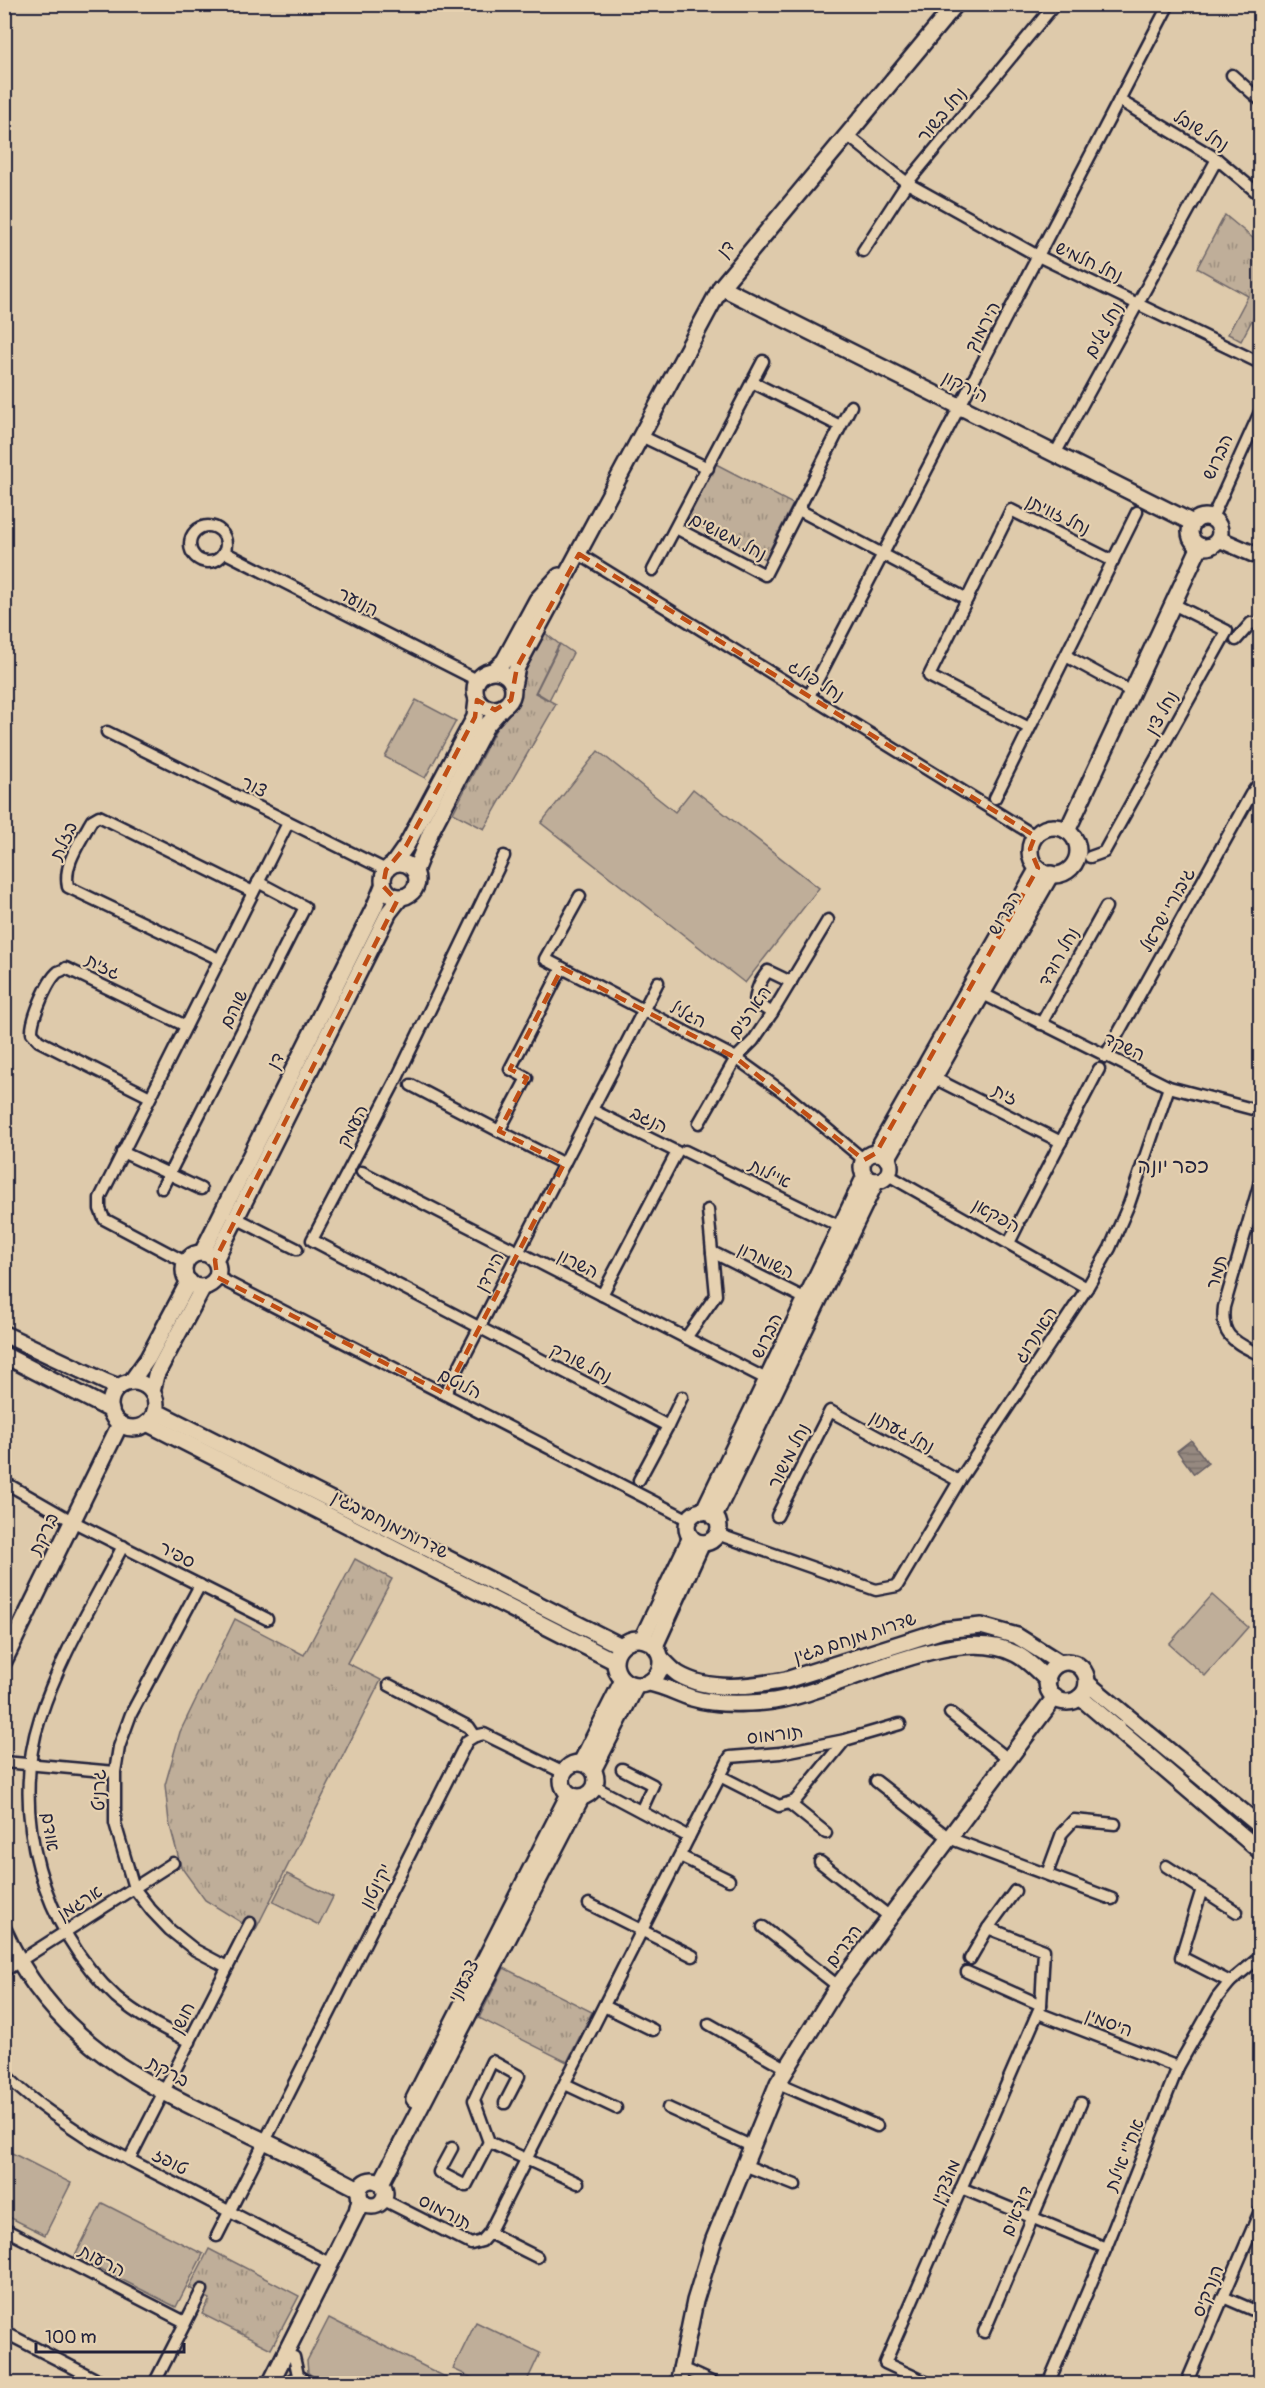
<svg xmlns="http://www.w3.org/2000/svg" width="1265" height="2388" viewBox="0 0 1265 2388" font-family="Pangolin,'Playpen Sans Hebrew',sans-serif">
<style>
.green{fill:#bfae99;stroke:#70686a;stroke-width:1.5}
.park{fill:url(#park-tufts);stroke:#70686a;stroke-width:1.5}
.water{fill:url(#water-rules);stroke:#686064;stroke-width:1.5}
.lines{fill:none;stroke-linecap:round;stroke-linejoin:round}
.street-casing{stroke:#22223b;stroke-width:15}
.secondary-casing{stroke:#22223b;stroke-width:20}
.street{stroke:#e6d1b0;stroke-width:10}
.secondary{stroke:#e6d1b0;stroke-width:15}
.marked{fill:none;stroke:#c04e15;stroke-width:4.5;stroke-dasharray:12 8;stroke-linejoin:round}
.labels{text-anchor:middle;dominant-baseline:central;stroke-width:4.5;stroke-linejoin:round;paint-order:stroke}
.street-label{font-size:18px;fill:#22223b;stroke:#e6d1b0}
.quarter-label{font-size:21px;fill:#22223b;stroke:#e6d1b0}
</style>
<defs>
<pattern id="park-tufts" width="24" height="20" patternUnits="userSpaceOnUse" patternTransform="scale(1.5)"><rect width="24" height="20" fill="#bfae99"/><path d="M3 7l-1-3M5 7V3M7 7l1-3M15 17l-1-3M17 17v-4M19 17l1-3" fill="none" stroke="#9b8d7e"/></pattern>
<pattern id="water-rules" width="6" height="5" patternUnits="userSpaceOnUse" patternTransform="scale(1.5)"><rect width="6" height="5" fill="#968980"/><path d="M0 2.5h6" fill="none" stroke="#7a706a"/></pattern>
</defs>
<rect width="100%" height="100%" fill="#decaab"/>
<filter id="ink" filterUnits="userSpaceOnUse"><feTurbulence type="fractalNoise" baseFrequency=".0167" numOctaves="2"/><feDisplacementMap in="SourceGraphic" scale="12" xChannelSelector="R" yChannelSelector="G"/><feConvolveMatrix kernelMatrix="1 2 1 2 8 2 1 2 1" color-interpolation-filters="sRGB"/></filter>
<g filter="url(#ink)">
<g class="green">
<path d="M560 644 573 653 549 700 536 692Z"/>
<path d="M416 700 456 721 425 778 385 757Z"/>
<path d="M598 751 675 812 693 789 819 888 745 983 541 823Z"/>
<path d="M1212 1595 1248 1627 1205 1676 1169 1644Z"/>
<path d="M287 1874 333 1897 319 1925 273 1902Z"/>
<path d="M4 2149 71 2183 45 2235 5 2215Z"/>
<path d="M102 2203 203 2254 176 2307 75 2256Z"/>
<path d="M329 2318 457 2383 326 2384 308 2373 307 2361Z"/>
<path d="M476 2322 540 2353 526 2383H483L453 2369Z"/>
</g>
<g class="park">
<path d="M1225 215 1260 244V305L1241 341 1228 334 1248 296 1197 268Z"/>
<path d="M716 464 793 504 765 559 687 520Z"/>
<path d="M545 633 559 644 535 693 556 704 484 829 453 813Z"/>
<path d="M355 1559 392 1579 347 1663 381 1680 255 1931 205 1900 181 1867 169 1822 165 1785 180 1732 235 1619 304 1655Z"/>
<path d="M504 1968 592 2012 567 2062 479 2018Z"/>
<path d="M209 2249 299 2296 271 2349 202 2314 210 2299 189 2288Z"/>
</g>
<path class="water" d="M1191 1440 1208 1463 1194 1474 1177 1451Z"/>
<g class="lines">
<defs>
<g id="street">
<path d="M1232 75 1260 100"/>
<path d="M1119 100 1217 159 1260 195"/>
<path d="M846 134 907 183 1038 256 1260 363"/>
<path d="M863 251 907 183 1055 4"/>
<path d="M752 382 840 426"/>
<path d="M641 436 708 468"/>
<path d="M1055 454 1217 159"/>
<path d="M799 510 967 599"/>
<path d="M1212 518 1260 412"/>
<circle cx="208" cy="544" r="18"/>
<path d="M676 528 765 575 851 406"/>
<path d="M224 552 477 680"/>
<path d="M579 554 1035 836"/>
<path d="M653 570 763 361"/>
<path d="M1236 640 1251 623 1260 624"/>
<path d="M1066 656 1132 692"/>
<path d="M809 696 1169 4"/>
<path d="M1029 728 929 676 1011 510 1113 561"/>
<path d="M107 732 386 870"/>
<path d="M995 798 1137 512"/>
<path d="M504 856 397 1078 312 1240 668 1426 639 1480"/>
<path d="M1090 857 1104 852 1227 631 1173 604"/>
<path d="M580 896 545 959 736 1058 783 1092 864 1160"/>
<path d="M219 959 68 887C63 865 79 844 89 825L92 820 99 816 253 892"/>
<path d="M562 968 510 1069 527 1078 499 1131 564 1164"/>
<path d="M981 993 1169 1087 1260 1111"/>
<path d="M772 1013 755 1002C756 989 760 981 768 971L791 982"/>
<path d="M1041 1024 1106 907"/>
<path d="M1105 1057 1251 794 1260 782"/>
<path d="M934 1078 1061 1142"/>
<path d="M411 1085 499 1131"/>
<path d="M150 1097 39 1041 32 1033C31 1020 47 981 58 972 58 972 66 969 66 968L186 1026"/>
<path d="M592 1110 677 1152 602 1295"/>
<path d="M699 1123 736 1058 753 1041 772 1013 828 920"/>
<path d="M685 1151 841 1227"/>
<path d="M122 1152 201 1189"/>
<path d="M362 1172 772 1382"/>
<path d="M888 1175 1087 1288"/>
<path d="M1260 1182 1224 1307C1220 1338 1236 1342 1260 1355"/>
<path d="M162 1188 305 907 258 882"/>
<path d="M236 1218 297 1249"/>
<path d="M1021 1218 1099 1069"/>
<path d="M1009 1243 1018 1225"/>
<path d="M712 1252 806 1299"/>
<path d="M187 1263 104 1219 100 1209V1198L288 823"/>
<path d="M217 1277 689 1520"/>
<path d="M686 1338 716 1295 708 1210"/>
<path d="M445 1394 658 982"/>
<path d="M668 1426 682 1397"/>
<path d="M4 1490 11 1486 72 1521 267 1619"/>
<path d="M777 1516 830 1411 959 1481"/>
<path d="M717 1534 876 1590 897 1586 959 1481 1087 1288 1110 1248 1129 1204 1169 1087"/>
<path d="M123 1546C94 1602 59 1658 40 1718 9 1813 43 1930 116 1997 138 2016 164 2029 190 2042"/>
<path d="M200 1585 131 1714 119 1747 115 1772V1823L134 1888 151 1910 170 1930 195 1950 227 1967"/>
<path d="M389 1685 469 1727 475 1736"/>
<path d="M950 1713 1008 1759"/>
<path d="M4 1762 115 1772"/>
<path d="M622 1769 653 1785 641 1811"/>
<path d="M720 1776 779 1806 795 1801 845 1740"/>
<path d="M876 1781 949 1838 1112 1899"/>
<path d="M789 1803 826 1833"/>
<path d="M689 1837 730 1757 780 1753 845 1740 900 1724"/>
<path d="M680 1856 729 1880"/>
<path d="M820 1862 890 1917"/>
<path d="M1166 1866 1237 1912"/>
<path d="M1047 1874 1062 1833 1074 1820 1115 1824"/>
<path d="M1202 1889 1181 1957 1230 1982"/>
<path d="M589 1904 693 1956"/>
<path d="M763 1927 838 1986"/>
<path d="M988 1928 1044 1950 1041 2005"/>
<path d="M970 1959 988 1928 1015 1891"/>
<path d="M4 1971 173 1863"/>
<path d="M604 2006 653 2030"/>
<path d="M1038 2013 1178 2067"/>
<path d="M709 2024 786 2068"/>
<path d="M4 2073C29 2100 61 2120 91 2140L331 2264"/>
<path d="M778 2083 877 2126"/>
<path d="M565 2084 616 2108"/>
<path d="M668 2108 751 2146"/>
<path d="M489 2142 474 2100 492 2061 519 2076 505 2103"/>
<path d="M452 2148 439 2172 466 2186 489 2142 578 2183"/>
<path d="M129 2160 250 1923"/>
<path d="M744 2165 795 2185"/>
<path d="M961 2188 1106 2248"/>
<path d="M384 2200 471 2244 482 2241 489 2233 689 1837 595 1787"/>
<path d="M4 2229 185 2322"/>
<path d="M489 2233 537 2257"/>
<path d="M217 2236 467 1741 475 1736 484 1734 564 1773"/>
<path d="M1223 2297 1260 2313"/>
<path d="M4 2332 105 2384"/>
<path d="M984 2332 1081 2103"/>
<path d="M294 2357 298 2375 311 2384"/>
<path d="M679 2367 716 2384"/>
<path d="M154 2384 202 2290"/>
<path d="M283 2384 293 2379 301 2378"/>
<path d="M930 2384 885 2363 1041 2005 967 1972"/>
<path d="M1048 2384 1106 2248 1178 2067 1217 1998 1230 1982 1260 1957"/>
<path d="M1186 2384 1260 2211"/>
</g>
<g id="secondary">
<path d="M721 287 1193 523"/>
<circle cx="1205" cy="532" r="15"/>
<path d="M1219 539 1260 557"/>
<path d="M494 670 504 661 537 600 559 576"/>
<circle cx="494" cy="690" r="19"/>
<path d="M513 686 517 667 721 287 956 4"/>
<circle cx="1054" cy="851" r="24"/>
<path d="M1067 831 1200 546"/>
<circle cx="400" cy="880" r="17"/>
<path d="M394 863 406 846 475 717 477 700"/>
<path d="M415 871 431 831 486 726 502 708"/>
<path d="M876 1153 1038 868"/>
<circle cx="876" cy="1167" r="14"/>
<path d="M887 1159 1051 874"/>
<path d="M202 1253 374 908 383 886"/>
<circle cx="201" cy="1270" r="17"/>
<path d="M215 1260 389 912 400 898"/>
<path d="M4 1334 106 1382 119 1387"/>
<path d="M4 1355 111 1410"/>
<path d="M131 1382 148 1358 189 1281"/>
<circle cx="133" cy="1405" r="23"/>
<path d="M152 1392 156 1375 203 1287"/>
<path d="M155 1411 621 1646"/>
<path d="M147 1423 614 1661"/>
<circle cx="703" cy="1527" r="16"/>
<path d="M703 1512 865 1176"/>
<path d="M714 1517 876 1181"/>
<circle cx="638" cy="1662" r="23"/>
<path d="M642 1639 691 1537"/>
<path d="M655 1646 702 1543"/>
<path d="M661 1658C666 1663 672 1670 678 1674 710 1693 752 1686 786 1680L943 1630 981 1626 1017 1636 1060 1663"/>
<path d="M4 1661 120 1424"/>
<circle cx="1067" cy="1682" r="20"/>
<path d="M649 1683C664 1686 677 1693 692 1698 715 1705 741 1704 765 1702 835 1696 950 1620 1016 1654 1028 1660 1038 1671 1048 1681"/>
<path d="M1087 1683 1260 1826"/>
<path d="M1080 1697 1260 1851"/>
<circle cx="579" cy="1780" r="17"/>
<path d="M581 1763 623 1680"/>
<path d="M593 1770 636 1686"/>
<path d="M4 1931C56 2047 150 2087 258 2138 292 2154 326 2172 359 2189"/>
<path d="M414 2099 569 1794"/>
<circle cx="372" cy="2193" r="13"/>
<path d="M381 2183 581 1798"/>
<path d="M270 2384 357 2211 360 2199"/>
<path d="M678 2384 695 2301 714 2239 778 2083 838 1986 1055 1697"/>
</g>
</defs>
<use href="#street" class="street-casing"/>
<use href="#secondary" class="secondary-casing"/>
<use href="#street" class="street"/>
<use href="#secondary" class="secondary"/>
</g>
</g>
<path class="marked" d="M579 554 1035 836 1030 849 1038 868 876 1153 864 1160 736 1058 562 968 510 1069 527 1078 499 1131 564 1164 445 1394 217 1277 215 1260 397 901 383 886 386 870 406 846 444 777 475 717 477 700 495 710 511 700 517 667Z"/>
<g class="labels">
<g class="street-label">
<text transform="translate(942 115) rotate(-50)">נחל בשור</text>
<text transform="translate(1201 131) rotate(32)">נחל שובל</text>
<text transform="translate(726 249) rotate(-51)">דן</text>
<text transform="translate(1089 262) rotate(25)">נחל חלמיש</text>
<text transform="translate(983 327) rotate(-62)">הירמוך</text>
<text transform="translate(1104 330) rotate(-61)">נחל גלים</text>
<text transform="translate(965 387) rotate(27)">הירקון</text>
<text transform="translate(1218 457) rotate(-65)">הברוש</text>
<text transform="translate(1058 515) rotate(26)">נחל זוויתן</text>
<text transform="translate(728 537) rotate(27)">נחל משושים</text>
<text transform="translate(358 602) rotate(27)">הנוער</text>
<text transform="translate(816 681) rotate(32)">נחל פולג</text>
<text transform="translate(1162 713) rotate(-61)">נחל צין</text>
<text transform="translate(254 787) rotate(27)">צור</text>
<text transform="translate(64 841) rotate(-65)">בזלת</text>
<text transform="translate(1168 910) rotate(-61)">גיבורי ישראל</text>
<text transform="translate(1005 913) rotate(-60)">הברוש</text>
<text transform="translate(1059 957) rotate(-61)">נחל רודד</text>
<text transform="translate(103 967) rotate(26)">גזית</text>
<text transform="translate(234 1009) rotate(-63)">שוהם</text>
<text transform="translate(750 1012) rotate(-54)">הארזים</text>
<text transform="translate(688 1015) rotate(27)">הגליל</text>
<text transform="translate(1124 1047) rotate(26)">השקד</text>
<text transform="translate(276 1061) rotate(-63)">דן</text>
<text transform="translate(1005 1095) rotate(27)">זית</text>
<text transform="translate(649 1120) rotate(26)">הנגב</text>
<text transform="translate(353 1126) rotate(-62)">העמק</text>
<text transform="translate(770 1174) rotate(26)">איילות</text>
<text transform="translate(996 1216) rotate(29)">הפקאן</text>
<text transform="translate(766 1261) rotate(26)">השומרון</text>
<text transform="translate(578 1264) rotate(27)">השרון</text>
<text transform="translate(490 1272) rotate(-63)">הירדן</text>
<text transform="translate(1217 1272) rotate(-74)">תמר</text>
<text transform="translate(1036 1335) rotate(-57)">האתרוג</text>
<text transform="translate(767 1336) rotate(-64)">הברוש</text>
<text transform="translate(581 1363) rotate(27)">נחל שורק</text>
<text transform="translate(460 1384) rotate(27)">הלוטם</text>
<text transform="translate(902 1432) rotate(28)">נחל געתון</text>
<text transform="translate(789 1456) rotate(-63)">נחל מישור</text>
<text transform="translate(390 1525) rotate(27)">שדרות מנחם בגין</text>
<text transform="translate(44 1534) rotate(-64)">ברקת</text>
<text transform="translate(177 1555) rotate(27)">ספיר</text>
<text transform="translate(855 1638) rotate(-18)">שדרות מנחם בגין</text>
<text transform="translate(775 1735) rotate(-7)">תורמוס</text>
<text transform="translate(99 1790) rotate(-89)">גרניט</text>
<text transform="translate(50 1832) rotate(81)">אודם</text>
<text transform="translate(376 1886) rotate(-63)">יקינטון</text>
<text transform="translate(80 1903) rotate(-32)">ארגמן</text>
<text transform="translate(844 1946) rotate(-53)">הדרים</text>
<text transform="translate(464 1981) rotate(-63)">צבעוני</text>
<text transform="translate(183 2018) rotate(-63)">חושן</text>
<text transform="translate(1109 2023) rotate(21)">היסמין</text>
<text transform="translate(168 2072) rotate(29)">ברקת</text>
<text transform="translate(1125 2155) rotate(-68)">אח"י אילת</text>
<text transform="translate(170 2162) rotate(27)">טופז</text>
<text transform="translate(946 2182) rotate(-66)">מוצקין</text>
<text transform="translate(1017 2211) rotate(-67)">דודאים</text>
<text transform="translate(445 2212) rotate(27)">תורמוס</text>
<text transform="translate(102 2261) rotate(27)">הרעות</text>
<text transform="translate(1208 2291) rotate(-67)">הנרקיס</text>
</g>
<g class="quarter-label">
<text x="1173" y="1166">כפר יונה</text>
</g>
</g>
<rect width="1265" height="2388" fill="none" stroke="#e6d1b0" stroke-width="24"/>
<rect x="12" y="12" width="1241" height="2364" fill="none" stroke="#22223b" stroke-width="2" filter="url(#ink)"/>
<path d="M36 2343v9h148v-9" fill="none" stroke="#22223b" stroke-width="3"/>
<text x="45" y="2343" font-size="18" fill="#22223b" stroke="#e6d1b0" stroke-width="4.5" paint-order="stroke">100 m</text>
</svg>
